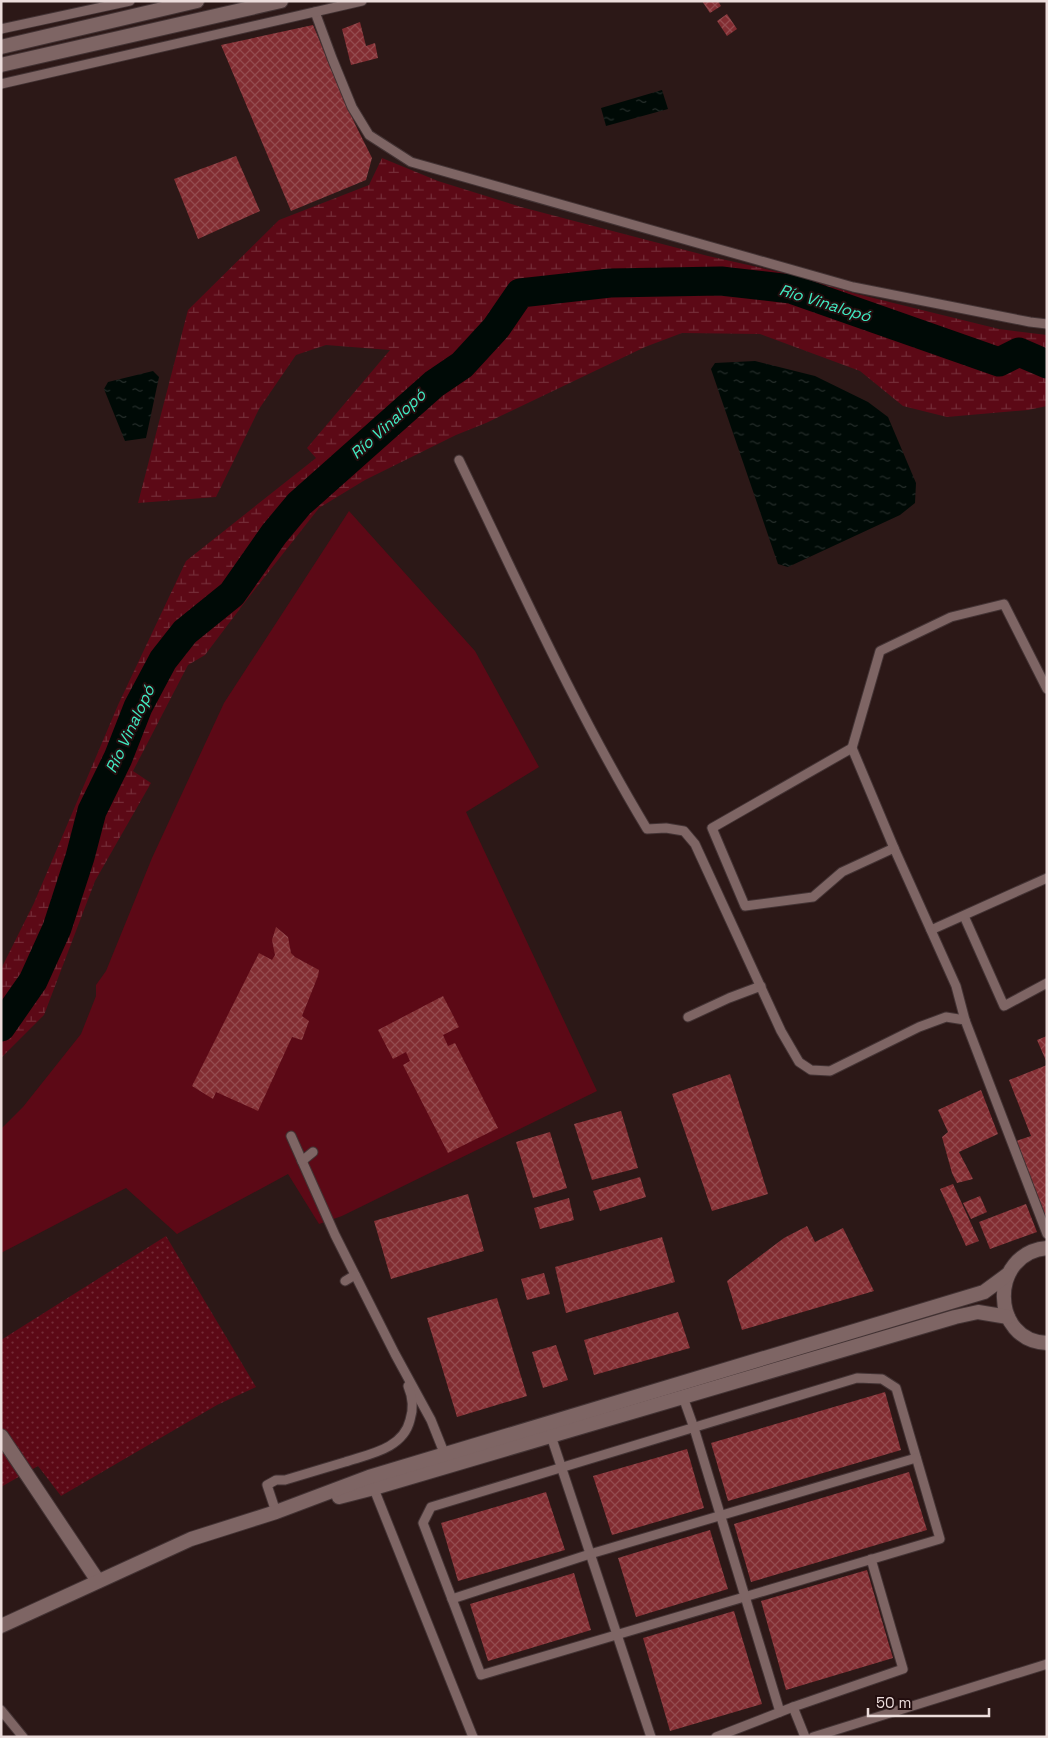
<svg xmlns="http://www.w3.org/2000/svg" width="1048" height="1738" viewBox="0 0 1048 1738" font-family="'Space Grotesk',sans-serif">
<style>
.wetland{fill:url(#wetland-marsh)}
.park{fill:url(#park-dots)}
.pitch{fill:#5c0916}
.water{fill:url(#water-ripples)}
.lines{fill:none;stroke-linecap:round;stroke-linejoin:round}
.river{stroke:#000a06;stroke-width:29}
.building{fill:url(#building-cross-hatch)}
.service-casing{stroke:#433334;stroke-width:11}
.minor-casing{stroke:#433334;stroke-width:16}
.secondary-casing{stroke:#433334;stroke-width:16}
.service{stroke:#7e6564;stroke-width:9}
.minor{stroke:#7e6564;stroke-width:14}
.secondary{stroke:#7e6564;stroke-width:14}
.labels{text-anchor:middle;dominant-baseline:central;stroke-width:4;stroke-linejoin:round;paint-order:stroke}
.water-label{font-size:16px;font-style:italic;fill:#40eac2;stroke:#220e0f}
</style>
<defs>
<pattern id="wetland-marsh" width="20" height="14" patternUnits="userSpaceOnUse" patternTransform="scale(1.25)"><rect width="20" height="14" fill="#5c0916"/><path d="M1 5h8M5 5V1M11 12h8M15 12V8" fill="none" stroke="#742c37"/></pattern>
<pattern id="park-dots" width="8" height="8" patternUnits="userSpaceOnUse" patternTransform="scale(1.25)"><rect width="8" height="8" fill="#5c0916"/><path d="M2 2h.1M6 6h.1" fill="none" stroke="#742c37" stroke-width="1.8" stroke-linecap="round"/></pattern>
<pattern id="water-ripples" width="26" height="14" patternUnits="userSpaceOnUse" patternTransform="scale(1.25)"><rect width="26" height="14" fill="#000a06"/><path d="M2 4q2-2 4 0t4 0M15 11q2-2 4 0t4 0" fill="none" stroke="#252d2a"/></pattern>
<pattern id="building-cross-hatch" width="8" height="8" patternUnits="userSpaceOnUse" patternTransform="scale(1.25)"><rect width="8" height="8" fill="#822d32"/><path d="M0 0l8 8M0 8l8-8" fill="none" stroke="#944b4f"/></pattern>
</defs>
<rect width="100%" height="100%" fill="#2c1817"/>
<path class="wetland" d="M382 158 438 181 521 207 708 256 788 274 857 294 999 329 1047 335V406L1028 410 947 417 903 406 860 371 760 334 682 333 645 347 486 423 456 435 365 480 319 508 245 602 205 655 188 665 133 771 151 783 95 881 44 1015 1 1058V969L34 903 118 705 186 561 316 458 307 448 390 350 326 345 296 355 259 409 216 497 138 503 188 310 279 220 369 185Z"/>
<path class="park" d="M166 1236 256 1387 217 1405 61 1496 38 1466 1 1487V1340Z"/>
<path class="pitch" d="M349 511 475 651 539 767 466 812 597 1091 342 1216 319 1224 288 1174 177 1234 126 1188 1 1253V1129L23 1107 81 1034 96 996V985L106 971 152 858 224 703Z"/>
<g class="water">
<path d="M662 90 668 109 606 126 601 108Z"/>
<path d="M755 361 815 376 868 402 888 417 916 483 915 503 900 515 788 567 778 564 711 369 715 363Z"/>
<path d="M153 371 159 377 146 438 125 441 104 389 108 382Z"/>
</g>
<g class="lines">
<path class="river" d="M1 1027 33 981 57 928 80 857 92 811 118 758 138 707 163 660 185 632 232 594 274 534 299 504 434 384 462 365 496 328 520 293 610 283 721 281 791 289 999 362 1019 352 1047 364"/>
</g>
<g class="building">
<path d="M702 1H718L721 6 710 13Z"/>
<path d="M727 14 737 29 727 36 717 21Z"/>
<path d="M360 22 366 46 375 43 378 58 351 65 342 29Z"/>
<path d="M313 25 355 124 372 158 366 180 291 211 221 45Z"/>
<path d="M236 156 260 211 198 239 174 179Z"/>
<path d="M276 927 288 937 291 953 295 957 319 970 318 976 302 1016 309 1021 302 1040 292 1037 258 1111 216 1092 213 1099 192 1086 259 953 272 960 275 955 272 940Z"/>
<path d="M443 996 459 1027 443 1035 448 1046 455 1043 498 1128 448 1153 403 1065 410 1061 406 1052 393 1059 378 1030Z"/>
<path d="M1047 1036V1063L1037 1040Z"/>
<path d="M1047 1065V1220L1016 1141 1031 1136 1009 1080Z"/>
<path d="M730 1074 768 1194 712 1211 672 1094Z"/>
<path d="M981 1090 998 1134 959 1152 973 1179 957 1183 952 1173 942 1137 948 1132 938 1110Z"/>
<path d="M621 1111 638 1168 592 1180 574 1124Z"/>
<path d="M550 1132 567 1188 533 1198 516 1142Z"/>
<path d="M640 1177 646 1197 600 1211 593 1191Z"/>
<path d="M953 1184 979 1241 966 1246 940 1189Z"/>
<path d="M468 1194 484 1251 391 1279 374 1221Z"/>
<path d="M980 1196 987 1212 971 1219 963 1203Z"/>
<path d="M569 1198 574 1220 540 1229 534 1208Z"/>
<path d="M1026 1204 1037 1232 990 1249 979 1222Z"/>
<path d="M807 1226 815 1242 843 1228 874 1291 742 1330 727 1281 784 1238Z"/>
<path d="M662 1237 675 1282 566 1313 555 1267Z"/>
<path d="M544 1273 550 1294 527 1300 521 1279Z"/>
<path d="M497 1298 527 1396 457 1417 427 1318Z"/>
<path d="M678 1312 690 1348 594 1375 584 1340Z"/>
<path d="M556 1345 568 1380 543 1388 532 1352Z"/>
<path d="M885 1392 901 1450 728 1501 711 1443Z"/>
<path d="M687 1449 704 1508 612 1535 593 1476Z"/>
<path d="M909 1472 927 1530 751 1582 734 1524Z"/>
<path d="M546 1492 565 1550 458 1581 441 1523Z"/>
<path d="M710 1530 728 1589 636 1617 618 1558Z"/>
<path d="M867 1570 893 1658 786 1690 761 1601Z"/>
<path d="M574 1573 591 1630 488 1661 470 1604Z"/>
<path d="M734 1611 762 1704 670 1731 643 1638Z"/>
</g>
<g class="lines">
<defs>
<g id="service">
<path d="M315 12 332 58 352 107 369 135 411 162 853 287 1030 322 1047 324"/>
<path d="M1 29 130 1"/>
<path d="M1 84 362 1"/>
<path d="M459 460C519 584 576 711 647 829L666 828 684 831 695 844 781 1031 799 1062 811 1070 830 1071 919 1027 946 1017 965 1020 1047 1234"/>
<path d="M852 748 712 828 745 906 813 897 842 872 894 848"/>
<path d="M964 916 1004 1006 1047 983"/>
<path d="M931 930 1047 878"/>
<path d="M688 1017 729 998 761 986"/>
<path d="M965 1020 956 986 894 848 852 748 880 651 951 617 1004 604 1047 689"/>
<path d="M291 1136 335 1235 395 1354 431 1420 445 1455"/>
<path d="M302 1161 313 1152"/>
<path d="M345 1281 355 1275"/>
<path d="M857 1378 882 1379 896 1388 940 1539 481 1675 423 1523 431 1507Z"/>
<path d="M683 1397 694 1428 780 1712"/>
<path d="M551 1436 651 1737"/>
<path d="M372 1484 473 1737"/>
<path d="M276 1512 267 1485 276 1480H285C305 1474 325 1468 345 1462 369 1454 403 1449 410 1420 414 1408 413 1398 408 1386"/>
<path d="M452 1599 590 1554 916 1458"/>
<path d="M793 1707 805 1737"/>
<path d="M1 1710 23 1737"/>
<path d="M716 1737 793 1707 903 1669 871 1559"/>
<path d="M813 1737 1047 1664"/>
</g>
<path id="minor" d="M1 1436 98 1581"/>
<g id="secondary">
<path d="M1 47 197 1"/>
<path d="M1 65 281 1"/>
<path d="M1047 1248C989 1253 990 1341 1047 1343"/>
<path d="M339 1497 374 1488 955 1317 978 1312 1008 1317"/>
<path d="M1 1626 191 1539 276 1512 369 1477 984 1292 1007 1275"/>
</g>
</defs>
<use href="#service" class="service-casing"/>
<use href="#minor" class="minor-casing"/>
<use href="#secondary" class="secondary-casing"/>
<use href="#service" class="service"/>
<use href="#minor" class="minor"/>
<use href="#secondary" class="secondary"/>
</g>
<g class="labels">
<g class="water-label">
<text transform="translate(825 303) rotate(17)">Río Vinalopó</text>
<text transform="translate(388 424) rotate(-42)">Río Vinalopó</text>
<text transform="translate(130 729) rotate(-65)">Río Vinalopó</text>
</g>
</g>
<rect width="1048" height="1738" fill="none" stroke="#ecdddc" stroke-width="5"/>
<path d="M868 1708v8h121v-8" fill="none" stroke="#ecdddc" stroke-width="2.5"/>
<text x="876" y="1708" font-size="15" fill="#ecdddc" stroke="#220e0f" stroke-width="4" paint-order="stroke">50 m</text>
</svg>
